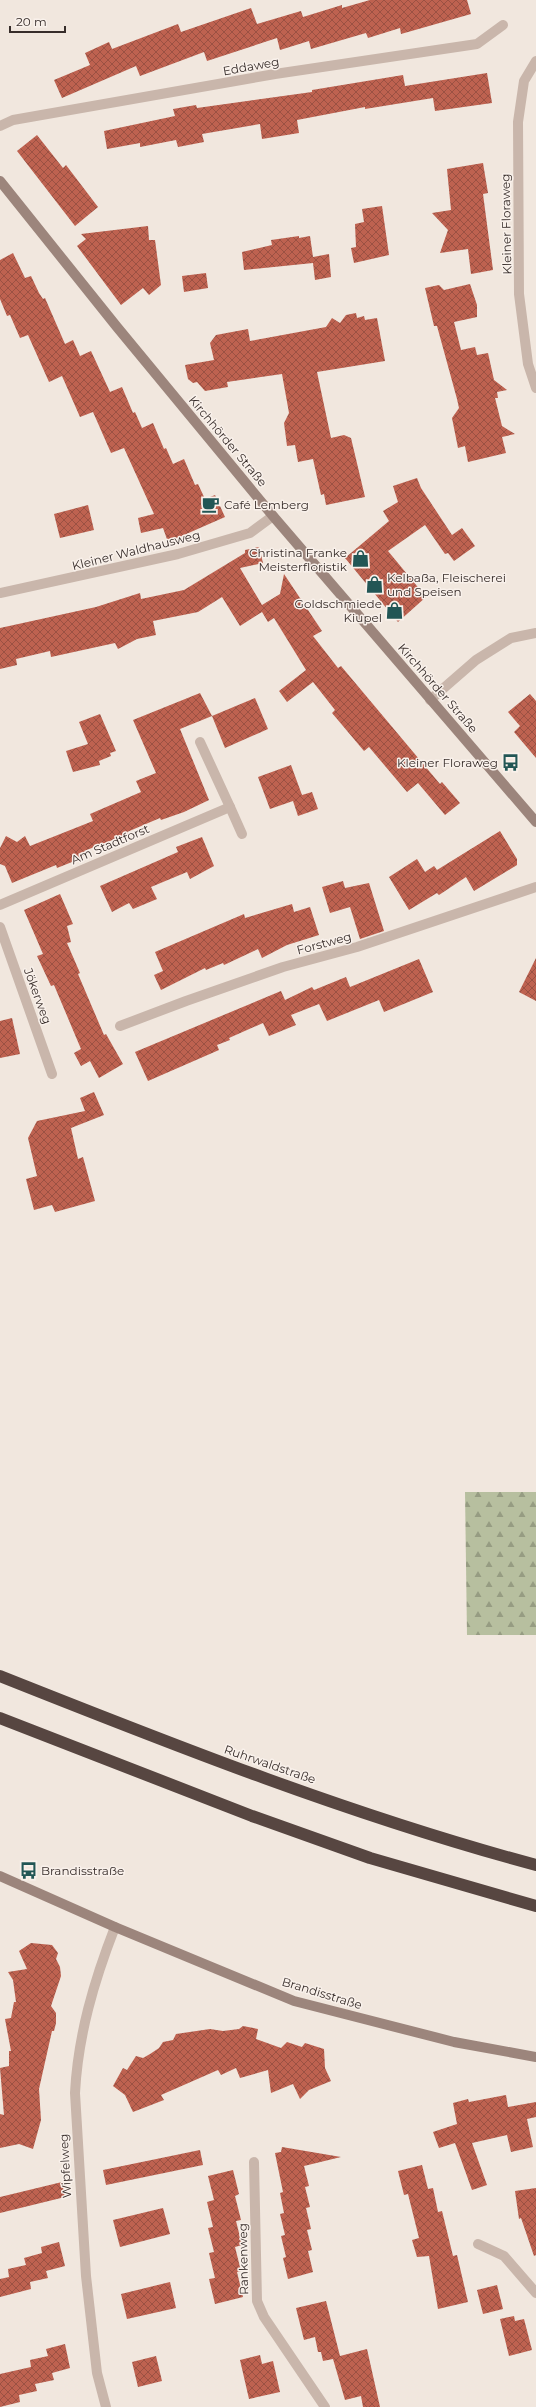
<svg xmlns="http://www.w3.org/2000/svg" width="536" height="2407" viewBox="0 0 536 2407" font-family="Montserrat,sans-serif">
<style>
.forest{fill:url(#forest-firs)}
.building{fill:url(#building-cross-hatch)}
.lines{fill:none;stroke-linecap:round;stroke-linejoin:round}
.street{stroke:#c9b6ab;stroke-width:10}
.secondary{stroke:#9c857c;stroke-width:10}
.highway{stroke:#574641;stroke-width:12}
.labels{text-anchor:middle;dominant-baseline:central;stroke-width:3;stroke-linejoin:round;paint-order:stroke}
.street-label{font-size:12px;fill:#372d2a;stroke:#f9f1eb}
.poi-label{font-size:12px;fill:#372d2a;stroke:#f9f1eb;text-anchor:start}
</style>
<defs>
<pattern id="forest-firs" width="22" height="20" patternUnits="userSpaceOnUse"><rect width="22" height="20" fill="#b7bf9f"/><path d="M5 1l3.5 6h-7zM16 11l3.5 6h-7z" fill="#969c82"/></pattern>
<pattern id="building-cross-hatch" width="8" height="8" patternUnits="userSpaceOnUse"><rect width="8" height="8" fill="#be6250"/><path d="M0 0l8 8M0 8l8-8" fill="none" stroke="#9b5143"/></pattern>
</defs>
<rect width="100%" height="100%" fill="#f1e7de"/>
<path class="forest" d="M465 1492H536V1635H467Z"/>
<g class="building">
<path d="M370 0H467L471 14 401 34 400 28 368 38 366 33 311 49 309 41 280 50 277 38 207 61 204 52 140 76 136 66 62 98 54 80 90 65 85 53 109 42 112 49 178 24 181 32 251 8 257 24 301 11 303 17 342 5V8Z"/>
<path d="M487 73 492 103 435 111 433 98 365 109V107L297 120 299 133 262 139 260 124 202 134 204 142 178 147 176 140 140 147V143L107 149 104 131 175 116 173 109 196 105 197 108 312 92V90L403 75 405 86Z"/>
<path d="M37 135 63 168 66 165 98 207 75 226 17 151Z"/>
<path d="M483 163 488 193 483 194 493 270 471 274 468 249 440 253 448 230 432 213 451 210 447 169Z"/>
<path d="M382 206 389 255 354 263 351 248 356 247 355 224 364 222 362 209Z"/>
<path d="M148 226 149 240H155L161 285 149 295 143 288 121 305 77 246 86 239 81 234Z"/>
<path d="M299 236V238L310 236 313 257 329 254 331 277 315 280 313 263 244 270 242 252 272 245 271 240Z"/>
<path d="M13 253 25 278 31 276 39 293 43 299 45 298 65 344 73 340 80 356 91 351 110 392 122 387 133 413 135 412 142 428 153 423 164 449 166 448 173 464 184 459 195 485 198 484 205 499 215 495 225 517 168 542 163 528 141 533 138 518 154 514 124 448 111 453 93 412 80 417 62 376 49 382 28 335 20 338 10 315 7 316 0 299V260Z"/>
<path d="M206 273 208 288 184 292 182 276Z"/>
<path d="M470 284 477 305V317L454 322 461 350 475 347 477 355 488 353 494 380 507 390 497 392 498 398H495L502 426 515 434 502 437 506 453 468 462 465 446 458 448 452 418 459 408 457 399 437 326H434L425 288 439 285 444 290Z"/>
<path d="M356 313 357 318 364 316 365 320 377 318 385 361 317 372 331 438 344 435 351 438 365 497 326 505 324 494 321 495 313 459 298 462 295 445 287 446 284 423 289 413 282 374 227 382 228 387 205 391 197 382 193 383 188 379 185 365 214 360 210 343 216 335 248 329 250 341 326 327 332 318 340 323 346 315Z"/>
<path d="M417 478 421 488 452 535 462 528 475 546 454 561 448 553 445 554 425 525 388 551 426 597 398 622 345 558 389 521 383 511 398 502 393 486Z"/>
<path d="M88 505 94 530 60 538 54 514Z"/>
<path d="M259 547 263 563 240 568 262 605 280 594 284 574 322 631 313 636 338 668 341 666 440 784 442 782 460 803 445 815 418 783 407 792 369 747 364 751 332 713 335 710 313 682 287 702 279 691 306 670 274 618 268 622 262 612 240 626 222 597 198 612 153 621 156 635 137 639 118 649 115 643 51 657 50 651 16 659 17 665 0 669V628L96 607 140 593 141 599 184 590 245 553V550Z"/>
<path d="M200 693 212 716 180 729 209 800 184 812 161 820 160 818 127 832 128 834 84 851 86 854 77 860 57 868 56 865 12 883 5 866 0 864V848L6 836 17 842 25 836 30 846 93 821 90 814 141 792 136 781 156 773 133 720Z"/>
<path d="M530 694 536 701V758L514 732 520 726 508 712Z"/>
<path d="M255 698 268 729 225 748 212 716Z"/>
<path d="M100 714 116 751 110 753 111 756 99 761 100 765 73 772 66 751 88 744 79 722Z"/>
<path d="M291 765 302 795 312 792 318 809 298 816 293 801 270 809 258 777Z"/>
<path d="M500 831 517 859V865L474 891 466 877 439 895 437 893 409 910 389 877 417 859 425 872 434 866 437 870Z"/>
<path d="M202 837 214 866 190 879 187 872 151 887 157 899 133 909 129 903 112 912 100 886 178 852 176 847Z"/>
<path d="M343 881 345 888 369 883 384 931 360 939 350 907 330 913 322 887Z"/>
<path d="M60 894 73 924 67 926 71 942 67 943 80 973 78 974 104 1035 106 1034 123 1064 99 1078 90 1061 81 1066 74 1053 81 1049 54 985 51 986 37 956 43 954 24 910Z"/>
<path d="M292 904 294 912 310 907 319 935 287 945 262 958 258 949 224 965 223 963 206 970 205 968 161 990 154 975 163 971 155 952 244 914 245 918Z"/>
<path d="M536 958V1001L519 992Z"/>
<path d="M419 959 433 992 384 1012 379 1000 327 1021 319 1004 291 1015 296 1025 269 1036 263 1023 229 1038 230 1040 217 1045 219 1050 148 1081 135 1052 281 991 285 1000 312 987 314 990 346 977 350 987Z"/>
<path d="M12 1018 20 1054 0 1058V1021Z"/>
<path d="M94 1092 104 1115 71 1128 78 1159 83 1157 95 1201 55 1212 52 1205 34 1210 26 1179 37 1176 28 1138 37 1121 85 1111 80 1098Z"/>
<path d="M31 1943 52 1945 58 1953 56 1959 60 1967 61 1976 51 2006 56 2013V2023L54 2031H52L39 2089 41 2120 33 2149 19 2144 0 2148V2114L4 2115 0 2068 9 2066V2051H11L5 2019 11 2018 14 2002H16L13 1980 8 1972 27 1969 19 1951Z"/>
<path d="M243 2026 258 2029 256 2039 281 2048 287 2042 302 2047 305 2043 324 2049 325 2068 331 2081 309 2090 300 2099 293 2084 271 2093 268 2070 240 2078 236 2068 221 2075 218 2070 161 2095 164 2100 133 2112 125 2095 113 2086 123 2068 127 2070 136 2056 143 2058 150 2054 159 2048 163 2042 173 2040 176 2034 210 2029 223 2031 239 2029Z"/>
<path d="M506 2095 508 2107 536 2102V2117L527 2119 533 2147 511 2152 507 2135 472 2143 487 2185 472 2190 455 2143 439 2148 433 2132 457 2124 453 2103 468 2099 469 2102Z"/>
<path d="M282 2147 341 2157 304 2166 309 2186 305 2187 310 2207 306 2208 311 2229 307 2230 312 2250 308 2251 313 2272 288 2279 283 2258 286 2257 281 2236 285 2235 280 2214 284 2213 280 2193 283 2192 275 2153 281 2152Z"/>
<path d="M200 2150 203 2165 106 2185 103 2170Z"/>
<path d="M422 2165 428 2189 433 2188 438 2212 442 2211 453 2256 457 2255 468 2302 438 2309 429 2256 417 2257 412 2240 419 2238 408 2194 404 2195 398 2171Z"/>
<path d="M233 2170 239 2194 235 2196 241 2220 236 2221 242 2245 235 2247 241 2271 237 2272 243 2297 215 2304 209 2279 215 2278 209 2253 214 2252 208 2228 213 2227 207 2202 214 2200 208 2176Z"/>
<path d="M62 2182 65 2197 0 2213V2197Z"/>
<path d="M536 2188V2255L534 2256 521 2218 519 2219 515 2191Z"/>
<path d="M163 2208 170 2234 120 2247 113 2220Z"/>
<path d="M59 2242 65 2266 46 2271 48 2278 30 2282 31 2289 0 2297V2279L9 2277 8 2269 26 2265 24 2258 42 2253 41 2247Z"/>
<path d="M170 2282 176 2308 127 2319 121 2294Z"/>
<path d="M497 2285 503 2309 483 2314 477 2290Z"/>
<path d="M326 2301 340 2356 367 2349 380 2407H363L361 2396 345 2400 333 2359 323 2361 321 2352H318L315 2337 304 2340 296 2308Z"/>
<path d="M514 2316 515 2321 524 2319 532 2350 509 2356 500 2319Z"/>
<path d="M65 2344 70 2368 52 2373 54 2380 35 2384 37 2391 19 2395 20 2402 0 2407V2374L31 2367 30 2360 48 2356 46 2349Z"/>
<path d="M260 2355 262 2364 273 2361 280 2392 249 2399 240 2360Z"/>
<path d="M156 2356 162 2381 138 2387 132 2362Z"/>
</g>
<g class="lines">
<g class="street">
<path d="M536 61 524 81 518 122 519 294 528 364 536 388"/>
<path d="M0 126 13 120 275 74 477 44 503 25"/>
<path d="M0 593 178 554 250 533 273 516"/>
<path d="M430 700 476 660 511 638 536 633"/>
<path d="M230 807 242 834"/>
<path d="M0 905 230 807 200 742"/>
<path d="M0 927 52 1074"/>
<path d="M120 1026 186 1001 283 967 357 947 536 887"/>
<path d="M254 2162 257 2301 264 2317 325 2407"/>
<path d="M478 2244 504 2256 536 2293"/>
<path d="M106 2407 97 2373 86 2276 75 2093C78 2035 94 1981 115 1927"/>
</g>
<g class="secondary">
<path d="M0 181 117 327 273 516 536 822"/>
<path d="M0 1876 115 1927 294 2001 454 2042 536 2057"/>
</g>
<g class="highway">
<path d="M0 1676C176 1746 353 1816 536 1865"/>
<path d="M0 1718 252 1816 370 1858 536 1906"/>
</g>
</g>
<defs>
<symbol id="cafe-bare" viewBox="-9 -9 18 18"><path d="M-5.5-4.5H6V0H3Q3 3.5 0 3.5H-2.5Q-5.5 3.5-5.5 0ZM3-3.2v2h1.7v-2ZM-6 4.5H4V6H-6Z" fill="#225655" stroke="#f9f1eb" stroke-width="2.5" paint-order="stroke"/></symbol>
<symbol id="shop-bare" viewBox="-9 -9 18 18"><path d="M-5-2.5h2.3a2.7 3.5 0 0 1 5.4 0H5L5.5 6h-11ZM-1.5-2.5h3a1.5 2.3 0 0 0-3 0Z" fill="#225655" stroke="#f9f1eb" stroke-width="2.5" paint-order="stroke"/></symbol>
<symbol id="bus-bare" viewBox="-9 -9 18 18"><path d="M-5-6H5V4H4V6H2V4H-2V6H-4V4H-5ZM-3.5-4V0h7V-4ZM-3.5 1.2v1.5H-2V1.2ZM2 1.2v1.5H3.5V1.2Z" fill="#225655" stroke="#f9f1eb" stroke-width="2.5" paint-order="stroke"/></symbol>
</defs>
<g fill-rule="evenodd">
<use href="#cafe-bare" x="198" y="492" width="25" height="25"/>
<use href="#shop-bare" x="348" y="546" width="25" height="25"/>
<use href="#shop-bare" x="362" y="572" width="25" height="25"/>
<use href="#shop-bare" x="382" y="598" width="25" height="25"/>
<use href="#bus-bare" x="498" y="750" width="25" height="25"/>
<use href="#bus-bare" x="16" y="1858" width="25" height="25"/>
</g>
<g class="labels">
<g class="street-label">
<text transform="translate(251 66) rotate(-10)">Eddaweg</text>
<text transform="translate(506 224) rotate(-91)">Kleiner Floraweg</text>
<text transform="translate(228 441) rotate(50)">Kirchhörder Straße</text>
<text transform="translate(136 550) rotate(-14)">Kleiner Waldhausweg</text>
<text transform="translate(438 688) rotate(49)">Kirchhörder Straße</text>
<text transform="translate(110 844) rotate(-23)">Am Stadtforst</text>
<text transform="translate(324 943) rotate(-15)">Forstweg</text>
<text transform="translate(38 996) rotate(70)">Jökerweg</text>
<text transform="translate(270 1764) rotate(19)">Ruhrwaldstraße</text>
<text transform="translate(322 1993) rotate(17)">Brandisstraße</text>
<text transform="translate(65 2166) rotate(-93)">Wipfelweg</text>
<text transform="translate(243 2259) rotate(-91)">Rankenweg</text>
</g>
<g class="poi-label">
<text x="224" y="504">Café Lemberg</text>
<text x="347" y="552" text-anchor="end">Christina Franke<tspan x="347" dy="14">Meisterfloristik</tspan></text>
<text x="387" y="577">Kelbaßa, Fleischerei<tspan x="387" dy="14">und Speisen</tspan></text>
<text x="382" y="603" text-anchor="end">Goldschmiede<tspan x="382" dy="14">Kiupel</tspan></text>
<text x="498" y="762" text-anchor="end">Kleiner Floraweg</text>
<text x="41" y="1870">Brandisstraße</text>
</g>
</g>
<path d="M10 26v6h55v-6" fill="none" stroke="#372d2a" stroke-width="2"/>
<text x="16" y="26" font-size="12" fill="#372d2a" stroke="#f9f1eb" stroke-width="3" paint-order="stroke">20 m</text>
</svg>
